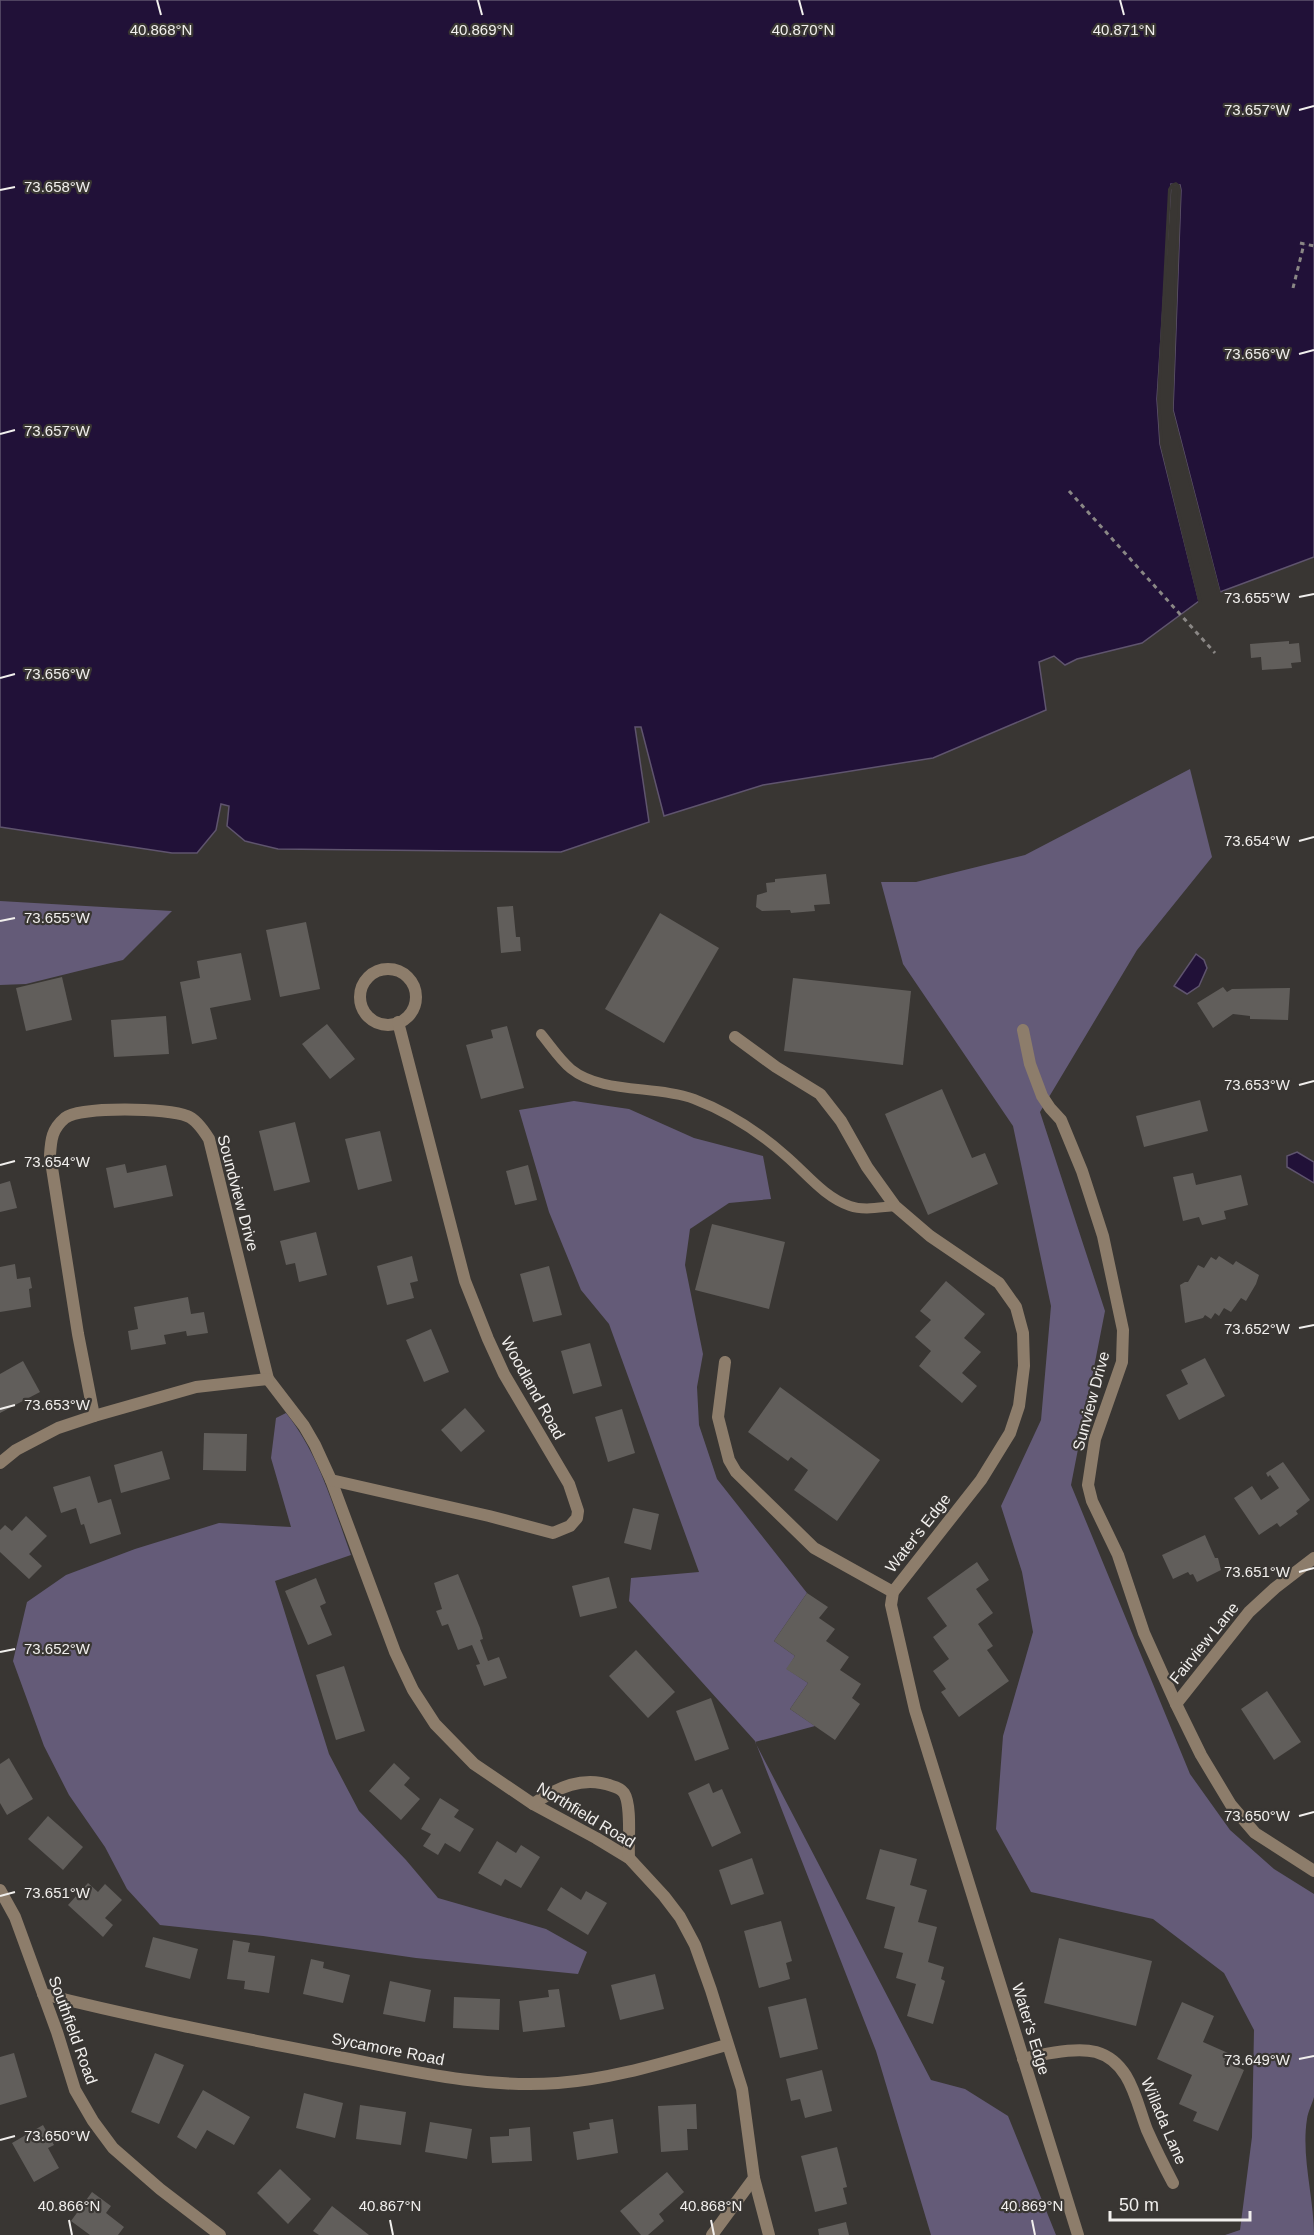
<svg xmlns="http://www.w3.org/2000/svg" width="1314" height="2235" viewBox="0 0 1314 2235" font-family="Helvetica,sans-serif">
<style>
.green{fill:#645b78}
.water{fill:#211138;stroke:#5f546e;stroke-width:1.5}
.pier{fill:#393633}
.building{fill:#615e5b}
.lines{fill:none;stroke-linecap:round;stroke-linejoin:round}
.path{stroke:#8a8785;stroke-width:3;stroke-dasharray:4.5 4.5;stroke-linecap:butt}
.service{stroke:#8d7d6b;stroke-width:10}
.minor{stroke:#8d7d6b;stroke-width:12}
.ticks{fill:none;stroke:#f1efed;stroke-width:2}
.labels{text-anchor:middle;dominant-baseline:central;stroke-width:4.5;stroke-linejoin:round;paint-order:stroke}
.street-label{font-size:16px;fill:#f1efed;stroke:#393633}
.ticks-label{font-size:15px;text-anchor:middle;fill:#f1efed;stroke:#393633;stroke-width:4.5;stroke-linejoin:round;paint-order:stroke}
</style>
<rect width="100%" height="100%" fill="#393633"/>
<g class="green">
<path d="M1190 769 1212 857 1137 950 1040 1112 1105 1311 1071 1485 1190 1774 1230 1830 1274 1869 1314 1894V2097C1312 2104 1308 2112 1307 2119 1301 2157 1314 2197 1314 2235H1225L1240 2230 1252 2137 1254 2030 1224 1973 1153 1919 1031 1892 996 1829 1003 1736 1033 1632 1022 1572 1001 1506 1041 1420 1051 1306 1013 1126 903 964 881 882H916L1025 855Z"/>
<path d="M0 901 172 911 123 960 26 984 0 985Z"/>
<path d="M574 1101 629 1109 694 1138 763 1156 771 1199 729 1203 690 1229 685 1265 703 1354 697 1387 699 1425 717 1479 807 1593 774 1641 795 1656 787 1669 808 1683 790 1709 815 1726 755 1742 931 2080 965 2089 1008 2116 1056 2235H931L876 2051 755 1741 629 1601 631 1578 699 1572 609 1324 581 1290 549 1212 519 1110Z"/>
<path d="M286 1413C319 1454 333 1506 351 1555L275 1581 329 1754 359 1811 406 1860 438 1898 546 1929 587 1952 578 1974 416 1958 263 1936 160 1925 127 1889 105 1847 69 1795 44 1746 13 1661 27 1602 66 1575 135 1549 219 1523 291 1527 271 1458 276 1418Z"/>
</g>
<g class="water">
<path d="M0 0H1314V557L1220 592 1173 410 1181 190 1180 185 1171 184 1157 399 1160 444 1199 601 1142 643 1077 659 1065 665 1054 656 1039 662 1046 710 933 758 763 785 664 816 641 727H635L649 822 561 852 278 849 245 841 227 826 229 806 221 804 216 830 197 853H172L0 827Z"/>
<path d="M1196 954 1204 960 1207 968 1199 986 1187 994 1174 986Z"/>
<path d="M1297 1152 1314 1162V1183L1287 1167V1156Z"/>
</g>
<path class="pier" d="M1176 182 1180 185 1181 190 1173 410 1221 594 1217 592 1170 410 1178 190 1175 185 1171 190 1160 399 1163 444 1202 601 1199 605 1160 444 1157 399 1168 189 1171 184Z"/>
<g class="building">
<path d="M1289 641V644L1299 643 1301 662 1291 663 1292 668 1262 670 1261 657 1251 658 1250 644Z"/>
<path d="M826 874 830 904 814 905 815 911 791 913 790 910 762 911 756 907 757 895 767 892 766 883 775 882V879Z"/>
<path d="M513 906 516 937H520L521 951 501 953 497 907Z"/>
<path d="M660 913 719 948 664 1043 605 1009Z"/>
<path d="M306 922 320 989 280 997 266 930Z"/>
<path d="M241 953 251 1000 210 1008 217 1039 192 1044 180 982 200 978 197 961Z"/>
<path d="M62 977 72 1020 26 1031 16 988Z"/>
<path d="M793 978 911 991 903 1065 784 1051Z"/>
<path d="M1223 987 1227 992 1232 989 1290 988 1288 1020 1250 1019V1016L1233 1014 1213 1028 1197 1003Z"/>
<path d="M166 1016 169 1054 114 1057 111 1020Z"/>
<path d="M327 1024 355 1059 330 1079 302 1044Z"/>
<path d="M507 1026 524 1088 481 1099 466 1045 493 1038 491 1030Z"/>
<path d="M942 1089 972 1158 985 1153 998 1184 928 1215 885 1114Z"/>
<path d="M1200 1100 1208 1131 1144 1147 1136 1116Z"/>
<path d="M295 1122 310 1182 274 1191 259 1131Z"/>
<path d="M380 1131 392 1181 358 1190 345 1139Z"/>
<path d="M125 1164 127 1173 166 1165 173 1196 114 1208 106 1168Z"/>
<path d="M528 1165 537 1200 515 1205 506 1171Z"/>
<path d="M1193 1173 1196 1185 1241 1175 1248 1205 1224 1211 1226 1219 1202 1225 1199 1217 1183 1221 1173 1177Z"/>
<path d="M10 1181 17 1208 0 1212V1184Z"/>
<path d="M712 1224 785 1242 769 1309 695 1290Z"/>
<path d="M316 1232 327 1275 299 1282 295 1263 286 1265 280 1241Z"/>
<path d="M412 1256 418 1281 410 1283 414 1298 387 1305 377 1266Z"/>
<path d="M1219 1256 1233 1265 1236 1261 1259 1275 1256 1284 1246 1301 1241 1298 1231 1312 1224 1308 1219 1316 1215 1313 1211 1319 1205 1315 1203 1318 1185 1323 1180 1285 1185 1282H1188L1198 1265 1204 1268 1211 1257 1216 1260Z"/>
<path d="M15 1264 17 1279 30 1277 32 1288 29 1289 31 1307 0 1312V1267Z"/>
<path d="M549 1266 562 1315 533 1322 520 1274Z"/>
<path d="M946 1281 985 1314 964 1338 981 1352 962 1373 977 1386 962 1403 919 1366 931 1351 915 1337 931 1320 920 1311Z"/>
<path d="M188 1297 191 1314 204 1312 208 1333 187 1336 186 1331 164 1335 166 1344 131 1350 128 1331 138 1329 134 1307Z"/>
<path d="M431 1329 449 1372 424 1382 406 1340Z"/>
<path d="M590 1343 602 1386 573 1394 561 1351Z"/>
<path d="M1205 1358 1225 1396 1179 1420 1166 1395 1188 1384 1181 1370Z"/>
<path d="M23 1361 40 1392 0 1413V1374Z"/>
<path d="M780 1387 880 1460 837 1521 794 1490 808 1470 791 1457 788 1461 748 1432Z"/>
<path d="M465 1408 485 1431 461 1452 441 1430Z"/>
<path d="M622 1409 635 1453 608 1462 595 1417Z"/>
<path d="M204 1433 247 1434 246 1471 203 1470Z"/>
<path d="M162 1451 170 1479 121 1493 114 1465Z"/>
<path d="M1283 1462 1310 1500 1296 1511 1298 1514 1280 1527 1277 1523 1259 1535 1234 1498 1252 1486 1261 1500 1279 1488 1270 1475 1268 1477 1266 1473Z"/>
<path d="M90 1476 98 1503 111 1499 121 1534 90 1544 84 1524 81 1525 76 1508 61 1513 53 1487Z"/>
<path d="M633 1508 659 1514 651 1550 624 1543Z"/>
<path d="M26 1516 47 1536 29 1554 42 1566 29 1579 0 1552V1530L5 1525 12 1531Z"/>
<path d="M1205 1535 1215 1558H1218L1221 1570 1197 1582 1193 1574 1190 1575 1188 1572 1173 1579 1162 1555Z"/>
<path d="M977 1562 989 1580 976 1589 993 1613 978 1624 993 1646 987 1650 1009 1681 959 1717 941 1692 946 1689 933 1671 949 1659 933 1637 947 1626 927 1598Z"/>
<path d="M458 1574 480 1628 483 1639 480 1640 488 1661 499 1657 507 1678 484 1686 476 1665 480 1664 472 1645 458 1650 448 1624 442 1626 436 1611 442 1609 434 1583Z"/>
<path d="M609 1577 617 1608 580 1617 572 1586Z"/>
<path d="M316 1578 326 1603 320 1606 332 1635 308 1645 285 1591Z"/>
<path d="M807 1593 828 1607 819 1618 835 1629 826 1641 849 1657 840 1670 861 1684 852 1698 860 1704 835 1740 790 1709 808 1683 786 1669 795 1656 774 1641Z"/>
<path d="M636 1650 675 1692 648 1718 609 1676Z"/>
<path d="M344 1666 365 1731 336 1740 316 1675Z"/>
<path d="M1267 1691 1301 1742 1274 1760 1241 1709Z"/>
<path d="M711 1698 729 1749 695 1761 676 1711Z"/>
<path d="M9 1758 33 1799 7 1815 0 1803V1764Z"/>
<path d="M394 1763 410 1778 404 1785 420 1799 401 1820 369 1791Z"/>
<path d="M709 1783 713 1793 722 1789 741 1833 712 1847 688 1793Z"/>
<path d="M440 1798 459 1810 454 1817 474 1829 460 1852 445 1843 438 1855 423 1846 431 1834 421 1829Z"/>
<path d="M48 1816 83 1847 63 1870 28 1839Z"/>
<path d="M497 1841 516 1853 521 1845 540 1857 521 1888 505 1879 501 1886 478 1873Z"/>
<path d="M880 1849 917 1859 910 1885 927 1890 918 1922 937 1927 928 1962 944 1967 941 1979 945 1981 933 2024 907 2016 916 1984 896 1978 903 1953 884 1948 895 1907 866 1899Z"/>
<path d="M752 1858 764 1894 731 1905 719 1870Z"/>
<path d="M88 1883 98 1892 105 1884 122 1900 105 1918 113 1925 103 1937 68 1905Z"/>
<path d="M561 1887 581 1900 586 1891 607 1903 588 1935 547 1910Z"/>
<path d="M781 1921 792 1961 786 1963 790 1979 759 1988 744 1931Z"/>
<path d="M153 1937 198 1949 190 1979 145 1967Z"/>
<path d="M1059 1938 1152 1961 1136 2026 1044 2003Z"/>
<path d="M233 1940 250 1943 248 1952 275 1956 269 1993 244 1989 245 1981 227 1979Z"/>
<path d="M311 1959 324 1962 323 1968 350 1975 343 2003 303 1994Z"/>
<path d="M655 1974 664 2009 620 2020 611 1985Z"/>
<path d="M390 1981 431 1990 425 2022 383 2014Z"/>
<path d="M559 1989 565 2027 523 2032 519 2001 549 1997 548 1990Z"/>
<path d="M454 1997 500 1999 499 2030 453 2028Z"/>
<path d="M806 1998 818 2049 780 2058 768 2007Z"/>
<path d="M1182 2002 1214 2016 1203 2042 1228 2053 1224 2061 1244 2070 1218 2131 1193 2121 1197 2112 1179 2104 1192 2075 1157 2059Z"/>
<path d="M14 2053 27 2097 0 2105V2057Z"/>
<path d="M155 2053 184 2065 159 2124 131 2112Z"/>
<path d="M822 2070 832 2111 805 2118 800 2099 791 2101 786 2079Z"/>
<path d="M203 2090 250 2117 234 2145 207 2130 196 2149 177 2137Z"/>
<path d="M304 2093 343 2103 335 2138 296 2128Z"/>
<path d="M696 2104 697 2129H687L688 2150 661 2152 658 2106Z"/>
<path d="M360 2105 406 2112 401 2145 356 2139Z"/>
<path d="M613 2119 618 2153 577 2160 573 2132 590 2129 589 2123Z"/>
<path d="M430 2122 472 2129 467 2159 425 2152Z"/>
<path d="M43 2125 54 2145 48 2148 59 2168 34 2182 12 2143Z"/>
<path d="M530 2127 532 2161 492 2163 490 2137 509 2136V2129Z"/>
<path d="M837 2147 847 2187 843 2188 847 2204 815 2212 801 2156Z"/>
<path d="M280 2169 311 2199 288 2224 257 2193Z"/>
<path d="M667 2172 684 2192 659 2214 664 2221 648 2235H641L620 2211Z"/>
<path d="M92 2192 111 2206 106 2213 124 2227 118 2235H90L71 2221Z"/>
<path d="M332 2206 369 2235H319L313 2231Z"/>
<path d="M846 2222 849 2235H819L818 2229Z"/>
</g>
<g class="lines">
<g class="path">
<path d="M1300 243 1314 246"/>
<path d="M1293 288 1304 244"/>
<path d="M1069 491 1215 653"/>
</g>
<path class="service" d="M541 1034C551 1046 559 1059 571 1069 602 1094 656 1085 694 1099 728 1112 759 1132 786 1156 807 1174 824 1197 850 1206 864 1211 881 1207 895 1206"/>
<g class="minor">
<circle cx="388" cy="997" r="28"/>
<path d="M1023 1030 1030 1064 1042 1096 1050 1108 1061 1120 1082 1171 1103 1236 1123 1330 1122 1362 1095 1439 1088 1485 1092 1501 1118 1555 1144 1633 1176 1704 1201 1755 1231 1805 1255 1833 1314 1871"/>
<path d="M735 1037 776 1067 820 1094 841 1121 867 1167 895 1206 930 1236 999 1283 1016 1307 1023 1333 1024 1366 1019 1406 1010 1433 981 1480 893 1592 891 1605 915 1710 1078 2235"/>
<path d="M725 1362 718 1417 729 1460 736 1472 814 1548 893 1592"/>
<path d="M94 1416 78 1334 50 1155C51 1139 52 1129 65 1118 80 1106 169 1108 187 1116 196 1119 204 1131 209 1139L268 1379 304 1426 315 1445 331 1480 395 1652 413 1690 435 1724 474 1764 533 1804 596 1838 629 1858 664 1896 680 1917 695 1945 711 1990 742 2089 754 2178 712 2235"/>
<path d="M0 1463 16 1450 58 1428 94 1416 196 1387 268 1379"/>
<path d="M331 1480 489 1516 553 1533 570 1526 577 1518 578 1511 569 1484 504 1374 488 1339 465 1281 398 1022"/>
<path d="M1176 1704 1249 1612 1275 1588 1314 1558"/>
<path d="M533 1804C557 1788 583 1775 612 1786 616 1787 621 1789 624 1793 632 1805 628 1843 629 1858"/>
<path d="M0 1890 15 1917 57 2032 75 2090 93 2121 113 2148 160 2189 220 2235"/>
<path d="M43 1994C138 2018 233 2036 328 2055 404 2069 481 2089 558 2083 615 2079 672 2060 727 2045"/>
<path d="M1023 2059C1043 2054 1076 2047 1096 2052 1131 2062 1136 2102 1147 2130 1155 2148 1164 2166 1173 2183"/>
<path d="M754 2178 769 2235"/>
</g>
</g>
<path class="ticks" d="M157 0 161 15M478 0 482 15M799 0 803 15M1120 0 1124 15M1299 110 1314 106M0 190 15 187M1299 354 1314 350M0 434 15 430M1299 597 1314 594M0 678 15 674M1299 841 1314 837M0 921 15 918M1299 1085 1314 1081M0 1165 15 1161M1299 1328 1314 1325M0 1409 15 1405M1299 1572 1314 1568M0 1652 15 1649M1299 1816 1314 1812M0 1896 15 1892M1299 2059 1314 2056M0 2140 15 2136M69 2220 72 2235M390 2220 393 2235M711 2220 714 2235M1032 2220 1035 2235"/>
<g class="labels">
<g class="street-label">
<text transform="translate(238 1193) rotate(75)">Soundview Drive</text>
<text transform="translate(533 1388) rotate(61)">Woodland Road</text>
<text transform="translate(1091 1401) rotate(-75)">Sunview Drive</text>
<text transform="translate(918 1533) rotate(-52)">Water's Edge</text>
<text transform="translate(1204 1643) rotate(-51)">Fairview Lane</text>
<text transform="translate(586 1815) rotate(31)">Northfield Road</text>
<text transform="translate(1031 2029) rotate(73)">Water's Edge</text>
<text transform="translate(73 2030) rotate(70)">Southfield Road</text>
<text transform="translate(388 2049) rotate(11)">Sycamore Road</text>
<text transform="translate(1164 2121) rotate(67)">Willada Lane</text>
</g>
</g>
<g class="ticks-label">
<text x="161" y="35">40.868°N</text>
<text x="482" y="35">40.869°N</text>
<text x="803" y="35">40.870°N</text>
<text x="1124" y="35">40.871°N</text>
<text x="1257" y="115">73.657°W</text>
<text x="57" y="192">73.658°W</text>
<text x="1257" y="359">73.656°W</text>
<text x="57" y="436">73.657°W</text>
<text x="1257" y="603">73.655°W</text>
<text x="57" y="679">73.656°W</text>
<text x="1257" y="846">73.654°W</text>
<text x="57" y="923">73.655°W</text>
<text x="1257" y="1090">73.653°W</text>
<text x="57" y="1167">73.654°W</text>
<text x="1257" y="1334">73.652°W</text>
<text x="57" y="1410">73.653°W</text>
<text x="1257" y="1577">73.651°W</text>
<text x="57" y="1654">73.652°W</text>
<text x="1257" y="1821">73.650°W</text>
<text x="57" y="1898">73.651°W</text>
<text x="1257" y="2065">73.649°W</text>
<text x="57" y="2141">73.650°W</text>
<text x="69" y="2211">40.866°N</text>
<text x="390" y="2211">40.867°N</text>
<text x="711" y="2211">40.868°N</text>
<text x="1032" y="2211">40.869°N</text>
</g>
<path d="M1110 2211v9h140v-9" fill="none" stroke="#f1efed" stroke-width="3"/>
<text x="1119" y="2211" font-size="18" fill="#f1efed" stroke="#393633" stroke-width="4.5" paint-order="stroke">50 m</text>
</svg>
